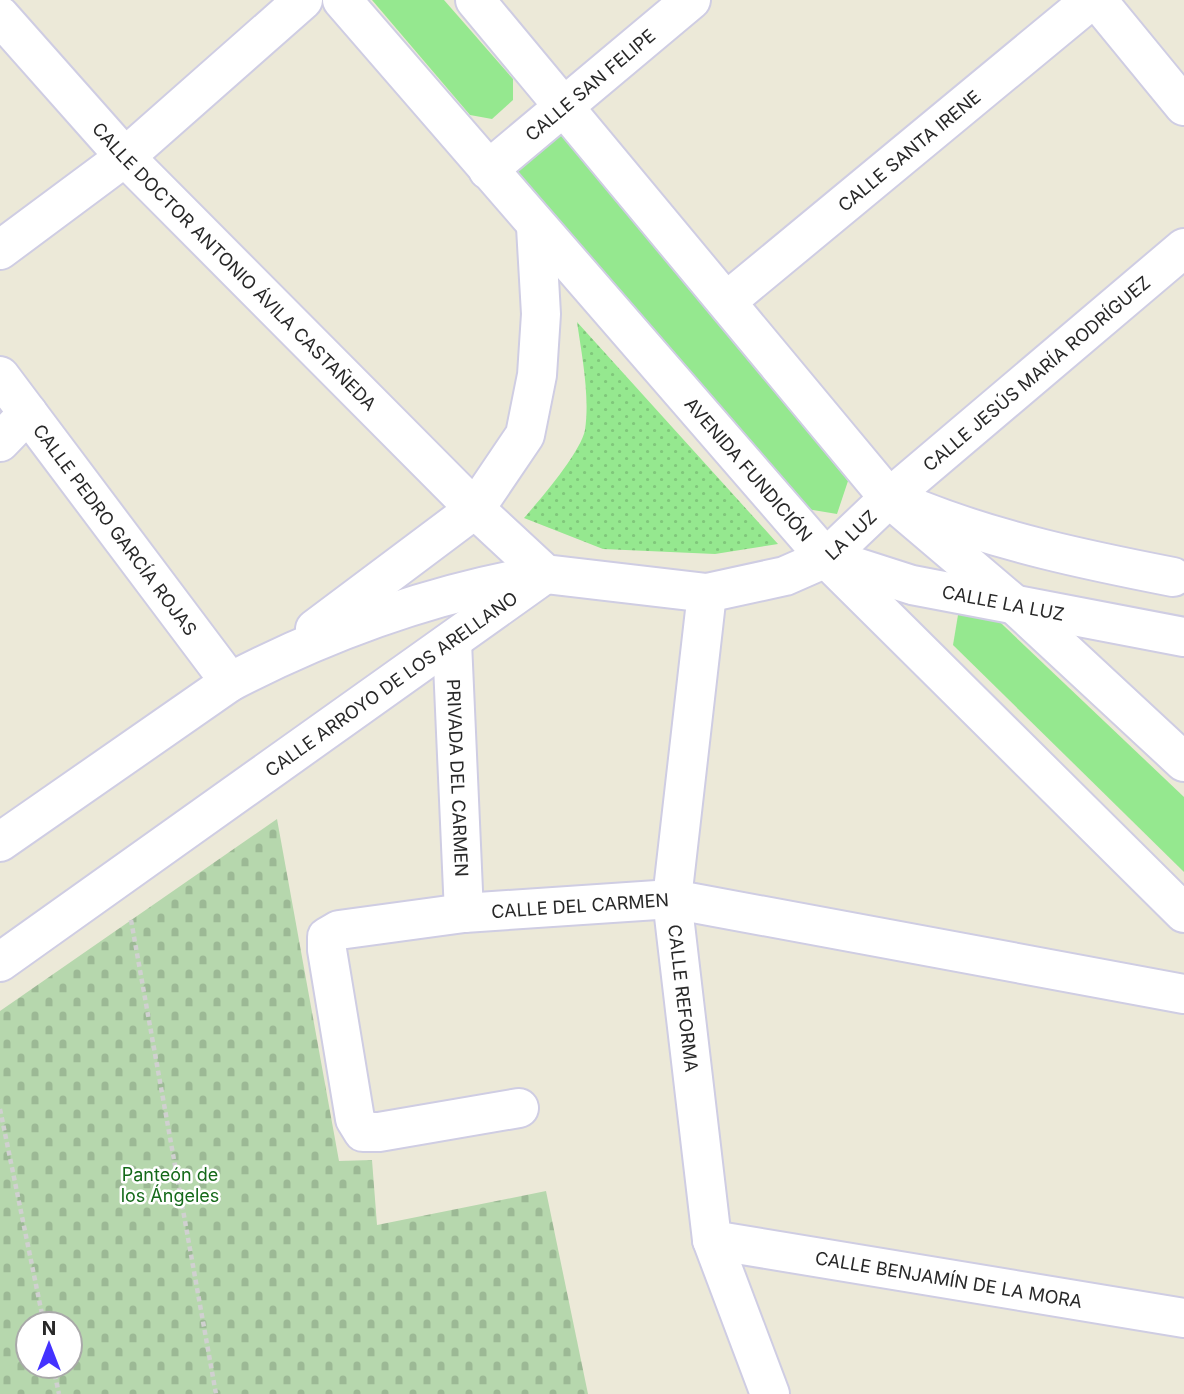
<svg xmlns="http://www.w3.org/2000/svg" width="1184" height="1394" viewBox="0 0 1184 1394" font-family="Inter,sans-serif">
<style>
.grass{fill:#95e88f}
.cemetery{fill:url(#cemetery-stones);fill-rule:evenodd}
.park{fill:url(#park-dots)}
.lines{fill:none;stroke-linecap:round;stroke-linejoin:round}
.minor-casing{stroke:#cfcde3;stroke-width:42}
.path{stroke:#d0d0d0;stroke-width:4.5;stroke-dasharray:5 3.5;stroke-linecap:butt}
.minor{stroke:#fff;stroke-width:38}
.labels{text-anchor:middle;dominant-baseline:central;stroke-width:5;stroke-linejoin:round;paint-order:stroke}
.street-label{font-size:18px;fill:#282828;stroke:#fff}
.park-label{font-size:18px;fill:#146919;stroke:#fff}
</style>
<defs>
<pattern id="cemetery-stones" width="16" height="16" patternUnits="userSpaceOnUse" patternTransform="scale(1.75)"><rect width="16" height="16" fill="#b6d7ad"/><path d="M2 7V4a2 2 0 0 1 4 0v3zM10 15v-3a2 2 0 0 1 4 0v3z" fill="#9cb995"/></pattern>
<pattern id="park-dots" width="8" height="8" patternUnits="userSpaceOnUse" patternTransform="scale(1.75)"><rect width="8" height="8" fill="#95e88f"/><path d="M2 2h.1M6 6h.1" fill="none" stroke="#80c77b" stroke-width="1.8" stroke-linecap="round"/></pattern>
</defs>
<rect width="100%" height="100%" fill="#ece9d8"/>
<g class="grass">
<path d="M372 0H444L513 79V100L492 119 470 115Z"/>
<path d="M561 129 848 481 837 514 807 509 512 170Z"/>
<path d="M960 603 984 607 1184 797V872L953 645Z"/>
</g>
<path class="cemetery" d="M277 819 339 1161 372 1160 377 1225 546 1191 588 1394H0V1011ZM28 1324H70V1366H28Z"/>
<path class="park" d="M577 322 778 544 715 554 603 549 524 518C539 501 581 452 585 430 590 396 582 356 577 322Z"/>
<g class="lines">
<defs>
<g id="minor">
<path id="s1" d="M342 0 826 558 1184 913"/>
<path d="M475 0 889 498 1016 606 1184 762"/>
<path d="M1097 0 1184 106"/>
<path id="s2" d="M0 16 125 157 475 509 545 574 707 593 785 576 826 558 889 498 1184 248"/>
<path id="s3" d="M488 170 691 0"/>
<path d="M0 250 125 157 303 0"/>
<path id="s4" d="M727 301 1091 0"/>
<path id="s5" d="M0 376 230 682"/>
<path d="M0 442 28 413"/>
<path d="M917 509C1000 542 1086 560 1173 577"/>
<path id="s6" d="M831 559 912 585 1184 637"/>
<path id="s7" d="M707 593 672 899 712 1240 770 1394"/>
<path d="M315 629 475 509 525 435 537 375 541 314 536 227"/>
<path id="s8" d="M452 642 464 913"/>
<path d="M0 842 230 682C326 632 428 595 534 576"/>
<path id="s9" d="M0 962 545 574"/>
<path id="s10" d="M519 1108 379 1132H363L355 1119 327 950V937L339 930 464 913 672 899 1184 994"/>
<path id="s11" d="M712 1240 1184 1318"/>
</g>
</defs>
<use href="#minor" class="minor-casing"/>
<g class="path">
<path d="M131 920 216 1394"/>
<path d="M0 1109 44 1324"/>
<path d="M53 1366 59 1394"/>
</g>
<use href="#minor" class="minor"/>
</g>
<g class="labels">
<g class="street-label">
<text stroke="none"><textPath href="#s3" startOffset="133">CALLE SAN FELIPE</textPath></text>
<text stroke="none"><textPath href="#s4" startOffset="236">CALLE SANTA IRENE</textPath></text>
<text stroke="none"><textPath href="#s2" startOffset="343">CALLE DOCTOR ANTONIO ÁVILA CASTAÑEDA</textPath></text>
<text stroke="none"><textPath href="#s2" startOffset="1348">CALLE JESÚS MARÍA RODRÍGUEZ</textPath></text>
<text stroke="none"><textPath href="#s1" startOffset="621">AVENIDA FUNDICIÓN</textPath></text>
<text stroke="none"><textPath href="#s5" startOffset="192">CALLE PEDRO GARCÍA ROJAS</textPath></text>
<text stroke="none"><textPath href="#s2" startOffset="1102">LA LUZ</textPath></text>
<text stroke="none"><textPath href="#s6" startOffset="178">CALLE LA LUZ</textPath></text>
<text stroke="none"><textPath href="#s9" startOffset="480">CALLE ARROYO DE LOS ARELLANO</textPath></text>
<text stroke="none"><textPath href="#s8" startOffset="136">PRIVADA DEL CARMEN</textPath></text>
<text stroke="none"><textPath href="#s10" startOffset="614">CALLE DEL CARMEN</textPath></text>
<text stroke="none"><textPath href="#s7" startOffset="408">CALLE REFORMA</textPath></text>
<text stroke="none"><textPath href="#s11" startOffset="240">CALLE BENJAMÍN DE LA MORA</textPath></text>
</g>
<g class="park-label">
<text x="170" y="1174">Panteón de<tspan x="170" dy="21">los Ángeles</tspan></text>
</g>
</g>
<g transform="translate(49 1345)"><circle r="33" fill="#ffffff" stroke="#a9a9a9" stroke-width="2"/>
<path d="M0-5L12 26L0 18L-12 26Z" fill="#4432ff"/>
<text y="-10" font-size="19" font-weight="bold" text-anchor="middle" fill="#282828">N</text>
</g>
</svg>
